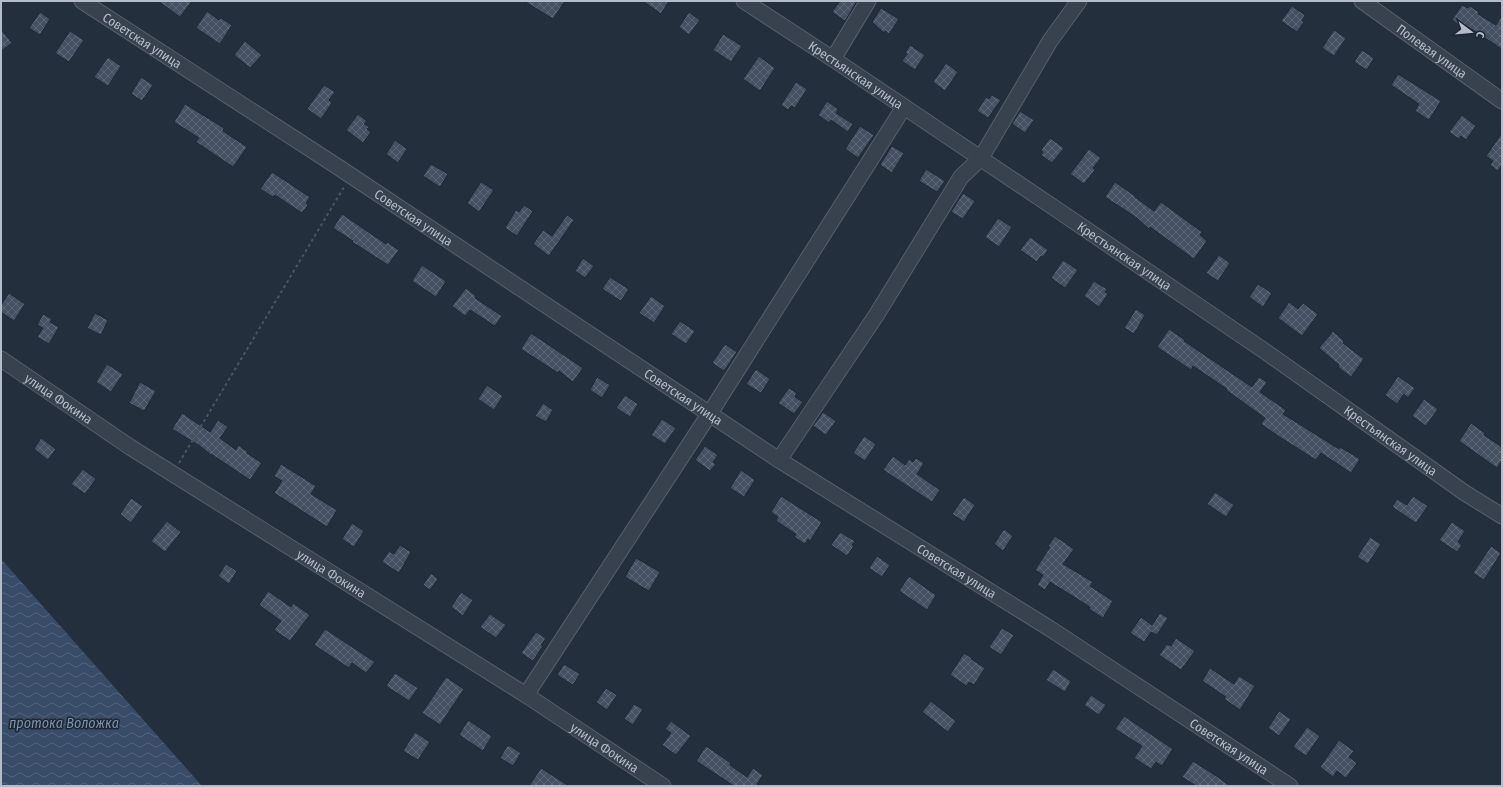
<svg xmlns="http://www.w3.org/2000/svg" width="1503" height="787" viewBox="0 0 1503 787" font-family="'Fira Sans Condensed',sans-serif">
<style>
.water{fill:url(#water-waves)}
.building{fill:url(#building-cross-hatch);stroke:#1f2835}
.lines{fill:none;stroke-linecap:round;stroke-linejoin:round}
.minor-casing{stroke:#565f6c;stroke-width:17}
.path{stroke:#44595c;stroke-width:2;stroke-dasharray:3 3;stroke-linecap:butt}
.minor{stroke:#38414e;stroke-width:15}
.labels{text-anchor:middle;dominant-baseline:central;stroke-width:3;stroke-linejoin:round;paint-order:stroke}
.street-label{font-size:13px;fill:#b4bcc9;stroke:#1d2633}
.water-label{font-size:14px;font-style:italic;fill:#7c92b1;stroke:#1d2633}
</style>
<defs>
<pattern id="water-waves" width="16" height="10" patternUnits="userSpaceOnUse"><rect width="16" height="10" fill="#394c67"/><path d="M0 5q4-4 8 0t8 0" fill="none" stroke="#53647b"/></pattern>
<pattern id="building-cross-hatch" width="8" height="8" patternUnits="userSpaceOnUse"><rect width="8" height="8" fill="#455162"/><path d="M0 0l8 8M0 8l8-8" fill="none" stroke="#5d6877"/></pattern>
</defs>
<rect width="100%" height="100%" fill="#242f3e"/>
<path class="water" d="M1 559 202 786H1Z"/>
<g class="building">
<path d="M158 1H192L180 17Z"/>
<path d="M524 1H565L553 19Z"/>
<path d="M643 1H669L661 14Z"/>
<path d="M840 1H857L845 21 832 12Z"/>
<path d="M1462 5 1468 8 1470 6 1479 12 1478 14 1496 25 1502 15V49L1468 27 1466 30 1452 20Z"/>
<path d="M1292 6 1305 15 1302 21 1304 22 1297 32 1281 21Z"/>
<path d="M881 8 899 19 889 34 885 31 884 33 872 22Z"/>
<path d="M207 11 219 20 221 18 232 25 220 44 196 28Z"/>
<path d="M40 12 50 19 40 35 29 28Z"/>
<path d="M689 12 700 20 689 35 679 27Z"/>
<path d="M1 29 12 43 1 51Z"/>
<path d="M1334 30 1346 38 1334 56 1322 48Z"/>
<path d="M70 31 84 40 69 62 55 53Z"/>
<path d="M723 34 742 46 731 62 713 50Z"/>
<path d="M245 41 262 55 250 68 234 55Z"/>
<path d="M910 45 925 55 915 70 902 61 907 54 905 53Z"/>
<path d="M1362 50 1374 58 1367 70 1354 62Z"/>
<path d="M759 56 775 68 760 91 743 79Z"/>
<path d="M108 57 121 66 108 86 94 77Z"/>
<path d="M946 63 958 72 945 91 933 82Z"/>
<path d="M1398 74 1441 101 1429 120 1415 111 1419 104 1391 85Z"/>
<path d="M141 77 153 85 142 101 131 94Z"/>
<path d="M796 82 807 89 795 108 791 106 788 110 781 105Z"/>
<path d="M324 85 335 92 329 100 332 103 321 119 307 109Z"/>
<path d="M992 95 1001 100 988 118 977 111 986 97 989 99Z"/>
<path d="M827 101 838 109 836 113 853 124 848 132 831 120 829 123 818 115Z"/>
<path d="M185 104 224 128 223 131 247 147 233 167 196 142 199 138 174 122Z"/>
<path d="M1020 111 1034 120 1025 133 1012 124Z"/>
<path d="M358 114 367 121 364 124 369 127 367 129 371 132 363 143 346 130Z"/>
<path d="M1462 115 1476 126 1466 140 1461 136 1459 139 1449 132Z"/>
<path d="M860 126 874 135 858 158 845 149Z"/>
<path d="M1502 133V167L1501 166 1498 171 1490 165 1493 161 1486 156Z"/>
<path d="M1050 138 1064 148 1052 163 1041 155 1043 152 1041 150Z"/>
<path d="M395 140 407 149 398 163 386 154Z"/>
<path d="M892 146 904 153 892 173 880 165Z"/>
<path d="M1089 149 1101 158 1093 168 1095 170 1084 184 1070 174Z"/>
<path d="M431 164 448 174 440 187 423 176Z"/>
<path d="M926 169 945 181 937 192 919 181Z"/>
<path d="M272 172 310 197 306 203 308 205 302 213 275 195 273 197 260 189Z"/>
<path d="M481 182 494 190 479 212 467 203Z"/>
<path d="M1115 182 1135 196V197L1154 211 1161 202 1202 232 1200 235 1207 241 1194 259 1150 227 1149 229 1137 218 1105 197Z"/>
<path d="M963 193 975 201 963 219 951 212Z"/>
<path d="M524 205 533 211 517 236 505 228 516 210 519 212Z"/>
<path d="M342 214 386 244 387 242 399 250 388 265 352 242 353 241 333 228Z"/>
<path d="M567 215 574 220 549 256 533 244 543 230 552 236Z"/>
<path d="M998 218 1012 227 999 247 985 237Z"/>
<path d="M1030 237 1048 250 1043 257 1041 256 1037 262 1020 250Z"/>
<path d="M1219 255 1230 263 1218 281 1206 273Z"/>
<path d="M583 258 594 266 585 278 575 271Z"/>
<path d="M1063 260 1078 270 1065 288 1051 278Z"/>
<path d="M422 265 446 281 436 297 412 281Z"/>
<path d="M610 277 629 289 621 301 602 289Z"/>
<path d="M1094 281 1107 289 1105 292 1108 294 1099 307 1084 296Z"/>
<path d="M1258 284 1272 293 1263 307 1249 297Z"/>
<path d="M466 288 476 296 475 298 502 316 495 326 470 310 465 316 452 306Z"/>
<path d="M9 293 25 304 14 321 1 312V305Z"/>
<path d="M651 296 665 306 654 323 639 313Z"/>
<path d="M1289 302 1298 309 1303 303 1318 314 1302 336 1278 318Z"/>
<path d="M1136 309 1145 315 1134 334 1124 328Z"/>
<path d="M95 313 108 320 101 335 87 328Z"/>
<path d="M43 314 52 319 50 322 59 327 49 344 37 337 43 328 37 325Z"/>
<path d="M680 321 695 331 686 344 671 334Z"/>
<path d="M1169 329 1185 340 1184 341 1252 387 1259 377 1267 382 1260 392 1286 410 1283 414 1339 449 1340 447 1360 459 1351 473 1321 453 1316 460 1278 436 1261 424 1265 418 1226 390 1227 389 1193 366 1191 370 1157 347Z"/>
<path d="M1333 331 1344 341 1343 343 1364 359 1351 377 1338 367 1339 365 1319 348Z"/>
<path d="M531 333 583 368 573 382 559 371 558 373 521 349Z"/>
<path d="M725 344 737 352 724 371 712 363Z"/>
<path d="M107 364 123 374 111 392 96 382Z"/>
<path d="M756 369 770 379 761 393 746 384Z"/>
<path d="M1398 376 1415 388 1408 398 1404 394 1397 404 1385 395Z"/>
<path d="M597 377 610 385 602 398 590 390Z"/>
<path d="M140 382 156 391 144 411 129 403Z"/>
<path d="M487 385 503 396 494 410 478 399Z"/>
<path d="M789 388 797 393 795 397 803 402 794 414 778 403Z"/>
<path d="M625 395 638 404 630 417 616 408Z"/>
<path d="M1424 399 1438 409 1426 426 1412 416Z"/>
<path d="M543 403 553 410 546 422 535 416Z"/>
<path d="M823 412 836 421 826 435 813 426Z"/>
<path d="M182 413 210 432 218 420 228 427 220 438 236 450 238 445 248 452 247 453 262 463 250 480 211 454V455L200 446 172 429Z"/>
<path d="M662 419 676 428 665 444 651 435Z"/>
<path d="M1471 423 1485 433 1484 435 1502 447V460L1497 468 1459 441Z"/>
<path d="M864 436 876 444 865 461 853 453Z"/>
<path d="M41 438 56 449 48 460 34 449Z"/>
<path d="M705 446 718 455 713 462 716 464 710 471 695 460Z"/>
<path d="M893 456 905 465 909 459 913 462 916 458 924 463 917 474 940 490 932 502 883 470Z"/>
<path d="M281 464 316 486 311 494 337 510 327 527 274 493 282 481 274 476Z"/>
<path d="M83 469 96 479 85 494 71 484Z"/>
<path d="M741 470 755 480 744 497 730 488Z"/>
<path d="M1215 492 1234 505 1226 517 1207 504Z"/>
<path d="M781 496 822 522 810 541 808 539 805 544 794 537 796 534 776 521 778 517 771 512Z"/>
<path d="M1413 496 1428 506 1416 523 1392 507 1397 499 1407 505Z"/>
<path d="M964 497 975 505 964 522 952 514Z"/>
<path d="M131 498 143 506 131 523 120 514Z"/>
<path d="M167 521 181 532 165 552 151 541Z"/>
<path d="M1452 522 1465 531 1458 542 1462 545 1457 552 1439 540Z"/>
<path d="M352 523 364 531 354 547 342 539Z"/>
<path d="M1004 529 1013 536 1003 551 994 544Z"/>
<path d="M840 532 855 541 852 545 854 546 847 556 831 545Z"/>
<path d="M1055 536 1074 549 1063 564 1093 582 1090 586 1113 601 1103 618 1089 609 1090 607 1050 582 1045 590 1037 585 1043 575 1035 570 1050 547 1048 546Z"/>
<path d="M1370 537 1381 544 1368 564 1357 557Z"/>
<path d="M400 545 411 552 399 573 382 562 389 551 394 554Z"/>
<path d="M1491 546 1501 553 1484 580 1473 573Z"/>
<path d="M877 556 890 565 882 577 869 568Z"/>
<path d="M636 558 660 572 649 591 625 577Z"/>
<path d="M226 564 237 571 229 584 218 576Z"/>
<path d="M431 573 438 579 430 590 423 585Z"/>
<path d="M909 576 936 595 927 610 899 591Z"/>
<path d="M268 591 291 607 293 603 310 615 290 641 274 630 281 621 259 605Z"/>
<path d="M461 592 473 600 463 616 451 607Z"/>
<path d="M1160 613 1168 618 1157 635 1151 632 1144 642 1130 633 1141 617 1152 625Z"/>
<path d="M490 614 506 625 496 638 480 627Z"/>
<path d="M1002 628 1014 635 1001 655 989 647Z"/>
<path d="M325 629 375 662 366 673 352 663 349 668 314 645Z"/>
<path d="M536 632 546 638 541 645 543 646 533 661 521 653Z"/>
<path d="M1176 638 1195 651 1181 670 1159 655 1167 644 1171 646Z"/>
<path d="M964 653 972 658 971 659 985 668 974 685 969 682 967 686 950 675Z"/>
<path d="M564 664 580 674 573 685 557 675Z"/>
<path d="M1210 668 1234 684 1239 676 1255 686 1240 710 1224 699 1226 697 1202 681Z"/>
<path d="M1053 669 1071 681 1065 692 1046 680Z"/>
<path d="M395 673 418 688 409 701 386 686Z"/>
<path d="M446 677 464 689 440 725 422 713Z"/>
<path d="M606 688 617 695 607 710 596 702Z"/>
<path d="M1091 695 1106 705 1099 715 1084 705Z"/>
<path d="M931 701 956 721 948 732 922 712Z"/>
<path d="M634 704 643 709 633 725 624 719Z"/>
<path d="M1279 711 1291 719 1279 736 1268 728Z"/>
<path d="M1124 716 1173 749 1162 766 1156 762 1151 769 1134 758 1142 746 1115 729Z"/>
<path d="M468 720 492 736 483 751 459 735Z"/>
<path d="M671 721 691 736 676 755 662 745 671 733 665 729Z"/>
<path d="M1307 727 1320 736 1306 756 1293 747Z"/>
<path d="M415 732 430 742 418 760 403 751Z"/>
<path d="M1339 740 1354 751 1349 757 1357 763 1346 778 1337 771 1333 777 1320 767Z"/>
<path d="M507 746H510L521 753 513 766 500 758Z"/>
<path d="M706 746 731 763 730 765 747 777 753 768 763 775 757 784 761 786H734L696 761Z"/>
<path d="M1193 761 1218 777 1230 786H1196L1182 777Z"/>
<path d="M541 768 569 786H529Z"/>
</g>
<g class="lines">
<defs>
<g id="minor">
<path id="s1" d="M82 1 335 165 779 460 1049 628 1290 786"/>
<path id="s2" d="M744 1 833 59 1059 211 1266 352 1465 493 1502 516"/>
<path id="s3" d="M1362 1 1502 101"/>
<path d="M833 59 868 1"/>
<path id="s4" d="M1 359 130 447 526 695 663 786"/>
<path d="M779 460 877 314 961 177 981 158 1050 41 1079 1"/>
<path d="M526 695 710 413 904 107"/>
</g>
</defs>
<use href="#minor" class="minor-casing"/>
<path class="path" d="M179 463 344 187"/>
<use href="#minor" class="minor"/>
</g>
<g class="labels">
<g class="street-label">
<text stroke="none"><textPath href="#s1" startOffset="72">Советская улица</textPath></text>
<text stroke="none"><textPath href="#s3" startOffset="86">Полевая улица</textPath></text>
<text stroke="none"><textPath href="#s2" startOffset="134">Крестьянская улица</textPath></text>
<text stroke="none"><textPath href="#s1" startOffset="396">Советская улица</textPath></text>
<text stroke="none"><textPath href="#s2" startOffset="458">Крестьянская улица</textPath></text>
<text stroke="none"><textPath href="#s1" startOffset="720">Советская улица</textPath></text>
<text stroke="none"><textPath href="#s4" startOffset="70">улица Фокина</textPath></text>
<text stroke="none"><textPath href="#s2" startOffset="782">Крестьянская улица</textPath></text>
<text stroke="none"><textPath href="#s1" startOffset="1044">Советская улица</textPath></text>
<text stroke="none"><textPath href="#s4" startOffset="394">улица Фокина</textPath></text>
<text stroke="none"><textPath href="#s1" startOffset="1368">Советская улица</textPath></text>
<text stroke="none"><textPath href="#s4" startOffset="718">улица Фокина</textPath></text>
</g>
<g class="water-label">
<text x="64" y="723">протока Воложка</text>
</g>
</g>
<rect width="1503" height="787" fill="none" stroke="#b4bcc9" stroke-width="4"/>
<g transform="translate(1471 32) rotate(106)" stroke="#1d2633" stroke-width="3" paint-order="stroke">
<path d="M0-3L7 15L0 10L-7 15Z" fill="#b4bcc9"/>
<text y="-6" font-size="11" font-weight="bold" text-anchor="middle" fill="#b4bcc9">С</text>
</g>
</svg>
